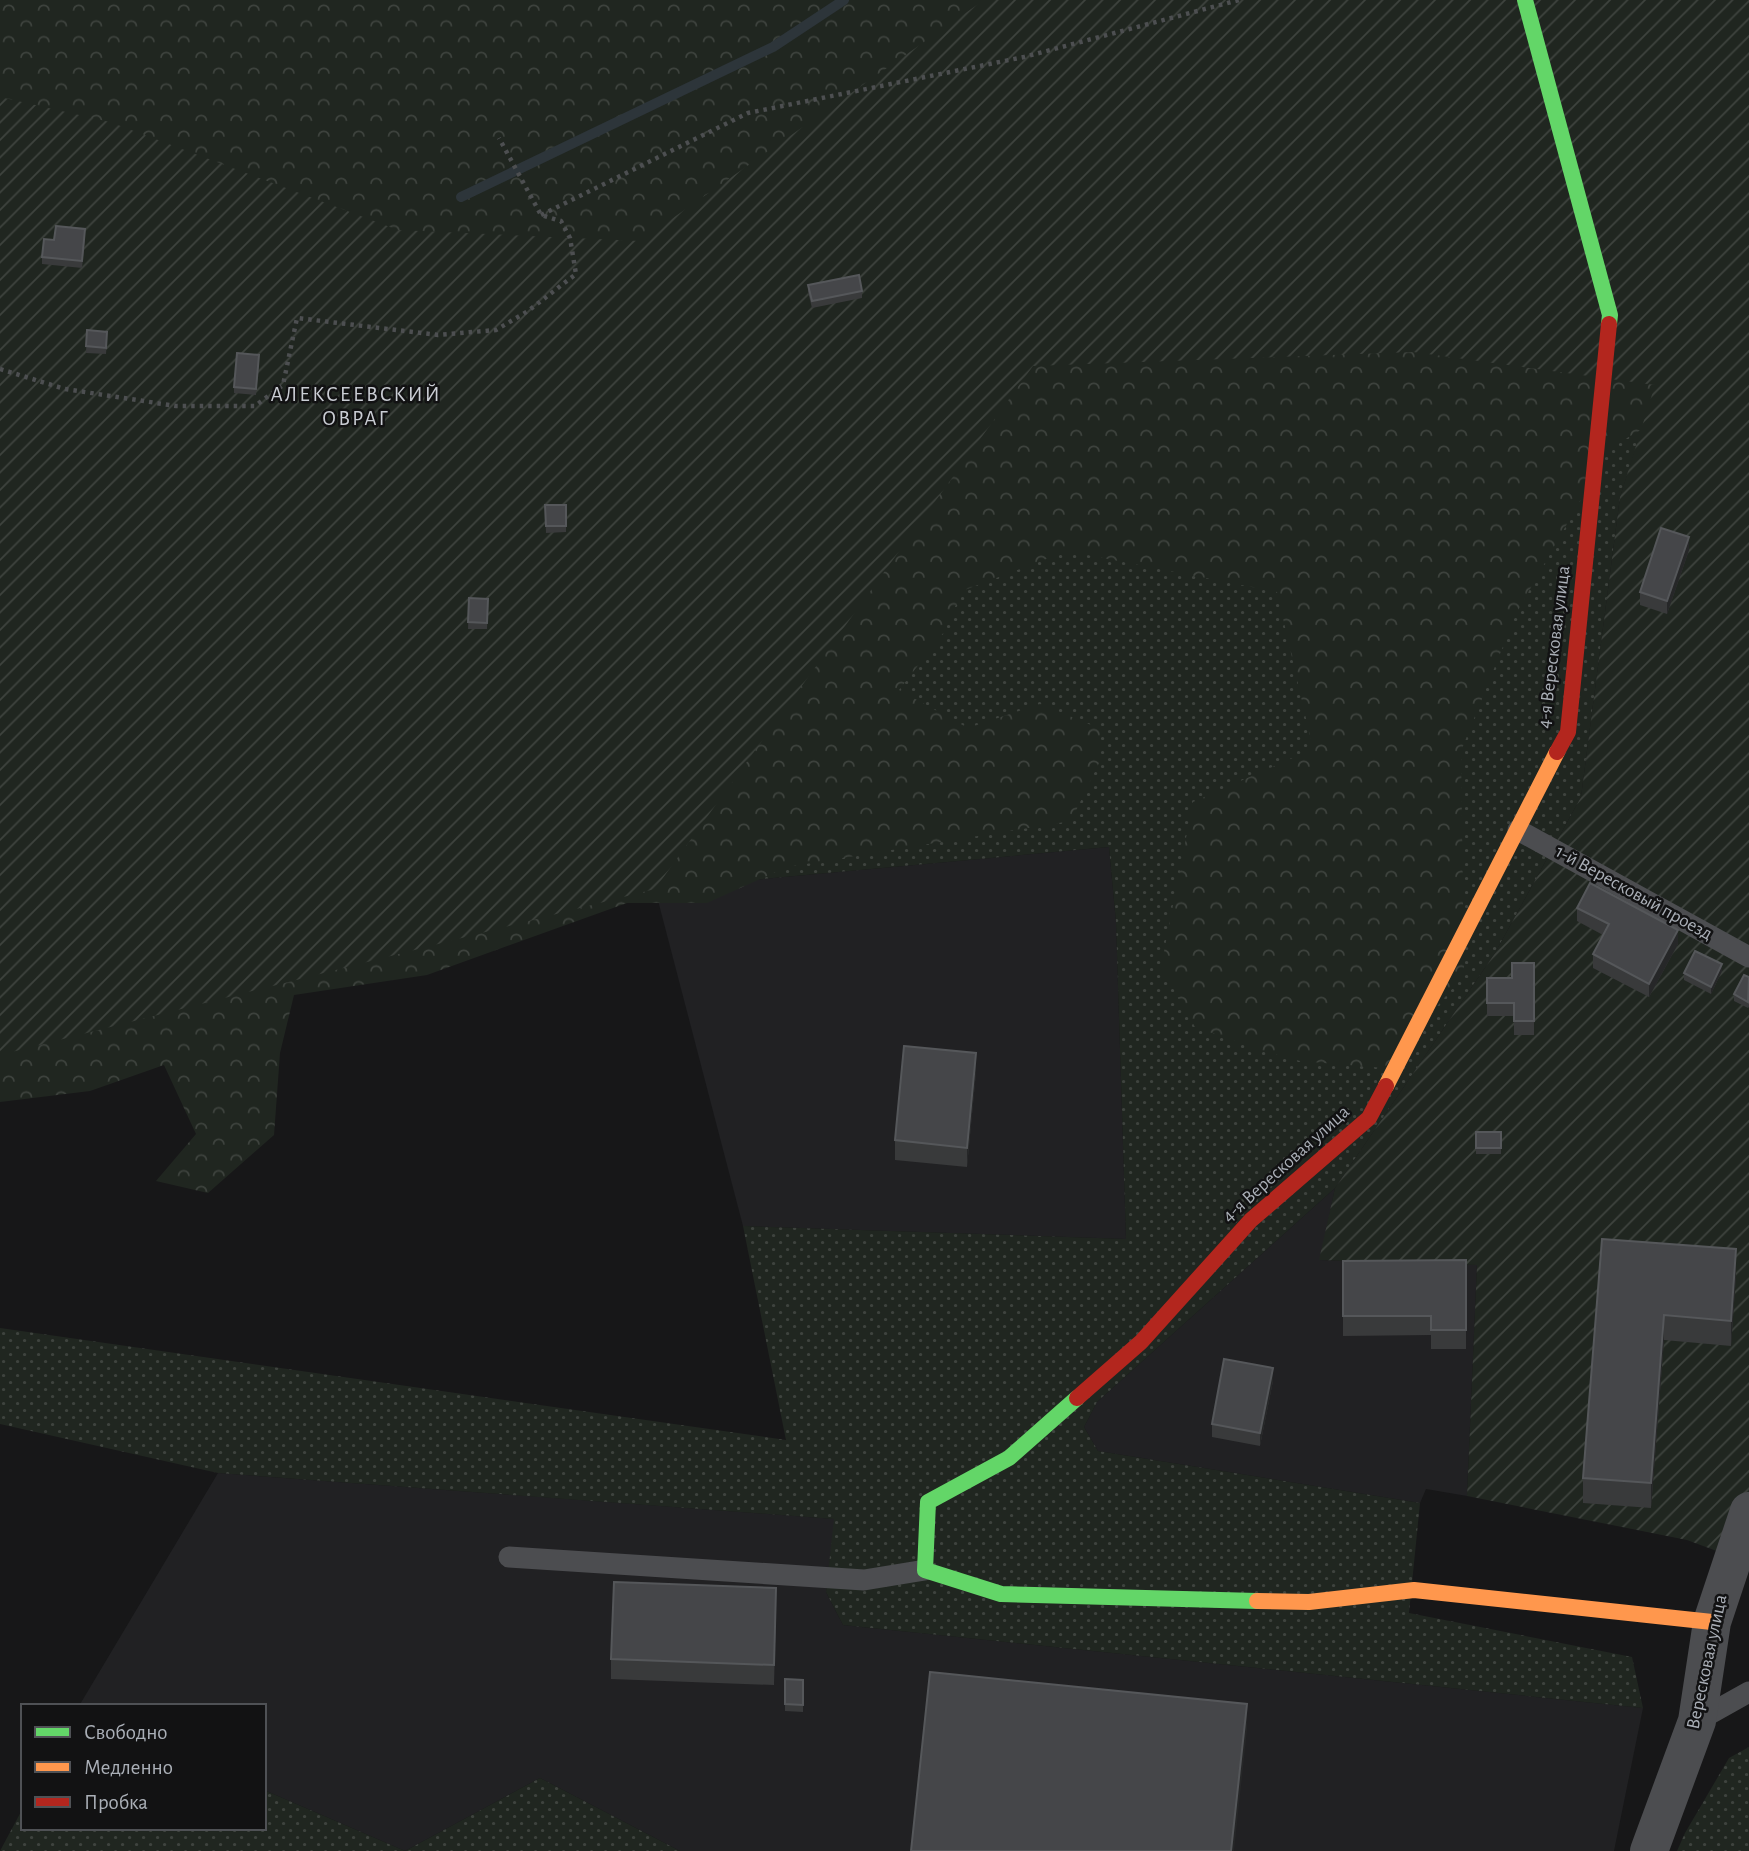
<svg xmlns="http://www.w3.org/2000/svg" width="1749" height="1851" viewBox="0 0 1749 1851" font-family="'Alegreya Sans',sans-serif">
<style>
.built{fill:#212123}
.grass{fill:url(#grass-dots)}
.forest{fill:url(#forest-crowns)}
.garden{fill:url(#garden-furrows)}
.lines{fill:none;stroke-linecap:round;stroke-linejoin:round}
.stream{stroke:#2d353a;stroke-width:10}
.path{stroke:#4d4f51;stroke-width:4.5;stroke-dasharray:3.5 5;stroke-linecap:butt}
.lane{stroke:#4c4d50;stroke-width:21}
.street{stroke:#4c4d50;stroke-width:38}
.fast{stroke:#63d668;stroke-width:16}
.slow{stroke:#ff974d;stroke-width:16}
.jam{stroke:#b3261e;stroke-width:16}
.wall{fill:#393a3b}
.shaded-wall{fill:#262728}
.building{fill:#454649;stroke:#55575a;stroke-width:2}
.labels{text-anchor:middle;dominant-baseline:central;stroke-width:5;stroke-linejoin:round;paint-order:stroke}
.street-label{font-size:19px;fill:#aaafb7;stroke:#121213}
.neighbourhood-label{font-size:21px;letter-spacing:2px;fill:#cacdd4;stroke:#121213}
</style>
<defs>
<pattern id="grass-dots" width="8" height="8" patternUnits="userSpaceOnUse" patternTransform="scale(1.75)"><rect width="8" height="8" fill="#202620"/><path d="M2 2h.1M6 6h.1" fill="none" stroke="#3e433e" stroke-width="1.8" stroke-linecap="round"/></pattern>
<pattern id="forest-crowns" width="20" height="18" patternUnits="userSpaceOnUse" patternTransform="scale(1.75)"><rect width="20" height="18" fill="#202620"/><path d="M2 6a3 3 0 1 1 6 0M12 15a3 3 0 1 1 6 0" fill="none" stroke="#3e433e"/></pattern>
<pattern id="garden-furrows" width="10" height="10" patternUnits="userSpaceOnUse" patternTransform="scale(1.75)"><rect width="10" height="10" fill="#202620"/><path d="M-1 1l2-2M0 10L10 0M9 11l2-2" fill="none" stroke="#3e433e"/></pattern>
</defs>
<rect width="100%" height="100%" fill="#171718"/>
<g class="built">
<path d="M1109 847 1116 922 1126 1239 743 1226 655 889Z"/>
<path d="M1335 1188 1320 1260 1477 1265 1467 1496 1426 1489 1420 1503 1098 1451 1084 1427 1097 1402Z"/>
<path d="M218 1473 835 1519 826 1592 843 1625 1643 1708 1614 1851H680L540 1778 405 1851 264 1790V1706H79Z"/>
</g>
<g class="grass">
<path d="M1033 366 1656 386 1620 497 1581 797 1495 953 1335 1188 1097 1402 1084 1427 1098 1451 1420 1503 1409 1613 1632 1657 1643 1708 843 1625 826 1592 834 1519 218 1473 0 1424V1328L786 1440 743 1226 1126 1239 1116 922 1109 847 655 889Z"/>
<path d="M1749 1747V1851H1677L1685 1833 1729 1758Z"/>
<path d="M540 1778 680 1851H0L23 1808V1828H264V1790L405 1851Z"/>
</g>
<path class="forest" d="M0 0H1355L1719 384 1610 448 1516 614 1461 751 1464 975 1384 1068 1300 1061 1266 1052 1195 1027 1161 967 1193 802 1313 749 1277 592 1067 551 962 591 944 632 899 690 968 728 1040 704 1101 729 1099 763 1071 821 787 867 707 903H627L427 975 294 995 280 1053 274 1135 208 1193 156 1181 196 1134 164 1065 90 1091 0 1102V402L396 241 0 108Z"/>
<path class="garden" d="M984 0H1749V1563L1687 1540 1467 1496 1477 1265 1319 1260 1335 1188 1495 953 1581 797 1620 497 1655 385 1413 352 1033 366 655 889 0 1055V97L110 122 398 230 640 241Z"/>
<g class="lines">
<path class="stream" d="M461 197 773 47 844 0"/>
<g class="path">
<path d="M541 215 748 113 1024 57 1239 0"/>
<path d="M0 369 65 389 176 406H255L283 385 297 318 438 335 496 330 528 311 576 274 570 238 561 221 541 215 499 138"/>
</g>
<g class="lane">
<path d="M1518 830 1749 957"/>
<path d="M509 1557 864 1580 925 1570"/>
<path d="M1697 1721 1749 1692"/>
</g>
<path class="street" d="M1649 1851 1697 1721 1712 1622 1749 1511"/>
<g class="fast">
<path d="M1525 0 1610 315 1609 324"/>
<path d="M1077 1398 1009 1458 928 1502 925 1570 1001 1594 1257 1601"/>
</g>
<g class="slow">
<path d="M1386 1086 1557 752"/>
<path d="M1257 1601 1309 1602 1414 1590 1712 1622"/>
</g>
<g class="jam">
<path d="M1557 752 1568 732 1609 324"/>
<path d="M1077 1398 1141 1342 1251 1220 1369 1118 1386 1086"/>
</g>
</g>
<g class="wall">
<path d="M85 236 82 268 42 264V257L54 240Z"/>
<path d="M808 285 862 291V298L812 308 808 292Z"/>
<path d="M87 330 107 339 106 354 86 353Z"/>
<path d="M259 362 256 395 234 393V387Z"/>
<path d="M545 505H566V532L546 533Z"/>
<path d="M1689 550 1667 614 1640 605V592Z"/>
<path d="M469 598 488 599 487 629H468Z"/>
<path d="M1577 908 1678 944 1649 997 1593 968V954L1603 935 1577 921Z"/>
<path d="M1534 963V1035H1514V1016H1487V978H1512Z"/>
<path d="M1722 971 1711 994 1684 980V973Z"/>
<path d="M1749 977V1007L1748 1008 1734 1001V994Z"/>
<path d="M976 1072 967 1167 895 1160V1140Z"/>
<rect x="1476" y="1132" width="25" height="22"/>
<path d="M1602 1239 1736 1275 1731 1346 1664 1340 1651 1508 1583 1503V1478Z"/>
<path d="M1466 1260V1349H1431V1335L1343 1336V1261Z"/>
<path d="M1273 1381 1260 1446 1212 1437V1424Z"/>
<path d="M776 1608 774 1685 611 1679V1659Z"/>
<path d="M785 1679 803 1680V1712L785 1711Z"/>
</g>
<g class="shaded-wall">
<path d="M1689 537V550L1667 614V601Z"/>
<path d="M1678 930V944L1649 997V984Z"/>
<path d="M1722 964V971L1711 994V987Z"/>
<path d="M976 1053V1072L967 1167V1148Z"/>
<path d="M1736 1249V1275L1731 1346V1321Z"/>
<path d="M1664 1315V1340L1651 1508V1483Z"/>
<path d="M1273 1368V1381L1260 1446V1433Z"/>
<path d="M1247 1704V1730L1234 1851H1231Z"/>
</g>
<g class="building">
<path d="M56 226 85 229 82 261 42 257 44 239 54 240Z"/>
<path d="M859 275 862 291 812 301 808 285Z"/>
<path d="M87 330 107 332 106 348 86 346Z"/>
<path d="M237 353 259 355 256 389 234 387Z"/>
<path d="M545 505H566V526H546Z"/>
<path d="M1661 528 1689 537 1667 601 1640 592Z"/>
<path d="M469 598 488 599 487 623 468 622Z"/>
<path d="M1590 883 1678 930 1649 984 1593 954 1609 924 1577 908Z"/>
<path d="M1695 951 1722 964 1711 987 1684 973Z"/>
<path d="M1512 963H1534V1021H1514V1003H1487V978H1512Z"/>
<path d="M1744 975 1749 977 1748 1002 1734 994Z"/>
<path d="M904 1046 976 1053 967 1148 895 1140Z"/>
<rect x="1476" y="1132" width="25" height="16"/>
<path d="M1602 1239 1736 1249 1731 1321 1664 1315 1651 1483 1583 1478Z"/>
<path d="M1466 1260V1330H1431V1316H1343V1261Z"/>
<path d="M1224 1359 1273 1368 1260 1433 1212 1424Z"/>
<path d="M614 1582 776 1588 774 1665 611 1659Z"/>
<path d="M930 1672 1247 1704 1231 1851H911Z"/>
<path d="M785 1679 803 1680V1705L785 1704Z"/>
</g>
<g class="labels">
<g class="street-label">
<text transform="translate(1554 647) rotate(-83)">4-я Вересковая улица</text>
<text transform="translate(1634 893) rotate(29)">1-й Вересковый проезд</text>
<text transform="translate(1286 1164) rotate(-42)">4-я Вересковая улица</text>
<text transform="translate(1707 1662) rotate(-78)">Вересковая улица</text>
</g>
<g class="neighbourhood-label">
<text x="356" y="394">АЛЕКСЕЕВСКИЙ<tspan x="356" dy="24">ОВРАГ</tspan></text>
</g>
</g>
<rect x="21" y="1704" width="245" height="126" fill="#121213" stroke="#4f5155" stroke-width="2"/>
<rect x="35" y="1727" width="35" height="10" fill="#63d668" stroke="#4f5155" stroke-width="2"/>
<text x="84" y="1739" font-size="21" fill="#aaafb7">Свободно</text>
<rect x="35" y="1762" width="35" height="10" fill="#ff974d" stroke="#4f5155" stroke-width="2"/>
<text x="84" y="1774" font-size="21" fill="#aaafb7">Медленно</text>
<rect x="35" y="1797" width="35" height="10" fill="#b3261e" stroke="#4f5155" stroke-width="2"/>
<text x="84" y="1809" font-size="21" fill="#aaafb7">Пробка</text>
</svg>
